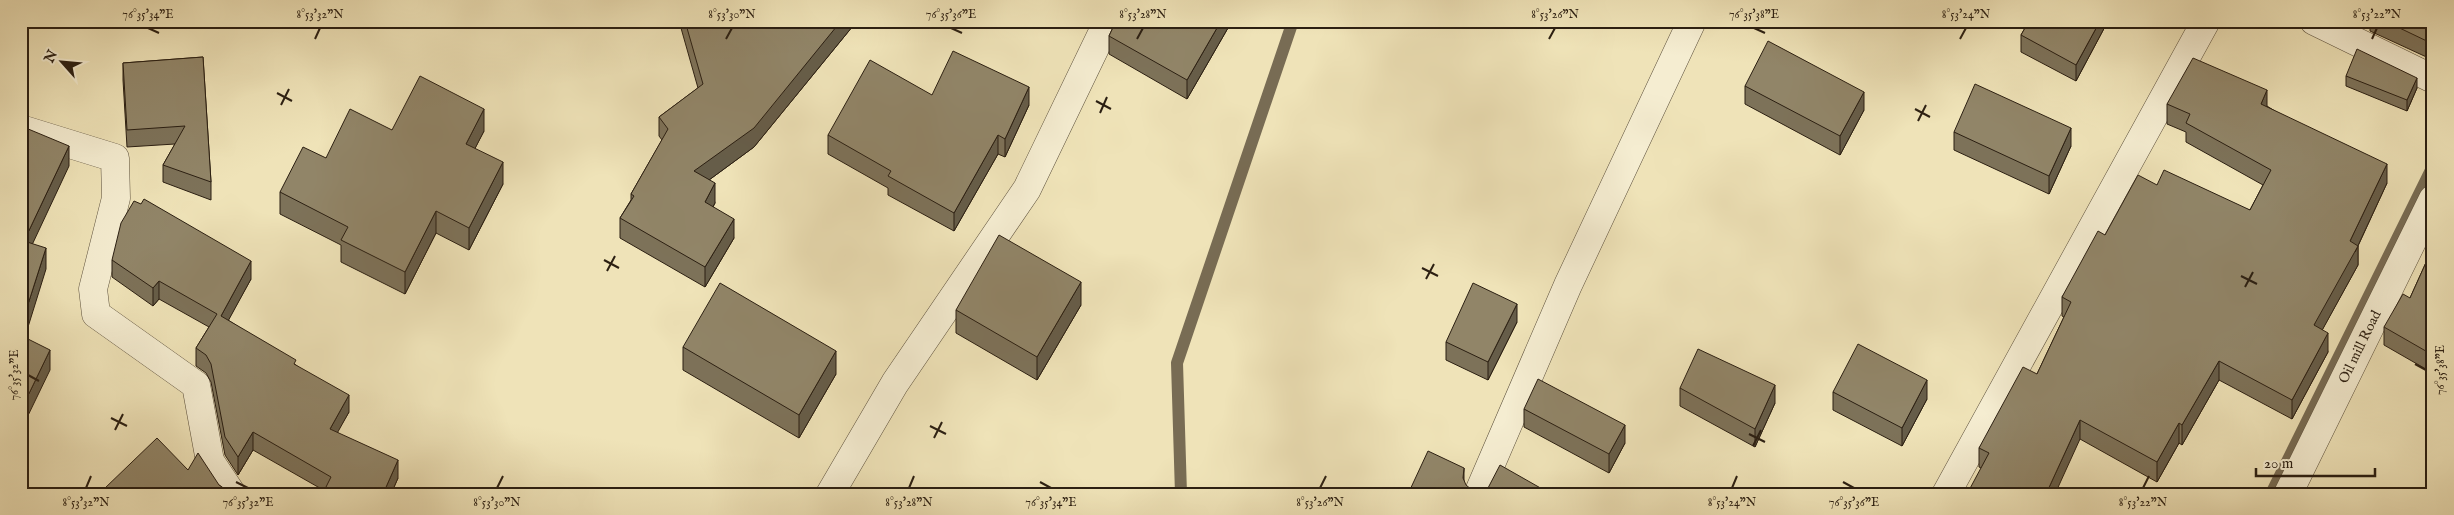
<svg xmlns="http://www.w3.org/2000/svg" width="2454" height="515" viewBox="0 0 2454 515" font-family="'IM FELL English',serif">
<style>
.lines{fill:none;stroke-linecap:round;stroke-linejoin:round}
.stream{stroke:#786c54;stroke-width:12}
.minor-casing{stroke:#5c503c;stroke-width:29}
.minor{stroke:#f5edd1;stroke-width:28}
.wall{fill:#7d7259;stroke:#2b1f12}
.shaded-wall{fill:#665d49;stroke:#2b1f12}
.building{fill:#918568;stroke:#2b1f12}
.ticks{fill:none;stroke:#2b1f12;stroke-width:2}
.labels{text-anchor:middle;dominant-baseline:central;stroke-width:4.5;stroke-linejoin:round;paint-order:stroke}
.street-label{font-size:14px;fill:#2b1f12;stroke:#f5edd1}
.neatline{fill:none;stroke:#2b1f12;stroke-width:2}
.ticks-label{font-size:12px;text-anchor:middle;fill:#2b1f12}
</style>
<rect width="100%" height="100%" fill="#efe3b8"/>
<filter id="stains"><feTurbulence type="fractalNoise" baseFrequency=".004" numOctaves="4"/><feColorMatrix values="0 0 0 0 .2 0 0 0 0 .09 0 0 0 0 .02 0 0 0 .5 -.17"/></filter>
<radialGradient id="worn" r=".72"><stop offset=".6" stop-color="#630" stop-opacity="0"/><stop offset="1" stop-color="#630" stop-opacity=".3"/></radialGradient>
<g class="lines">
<g class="stream">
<path d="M1181 494 1177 363 1293 21"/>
<path d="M2271 494 2433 166"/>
</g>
<defs>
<g id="minor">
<path d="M2314 21 2433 79"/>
<path d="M21 129 115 158 116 198 93 289 96 314 196 385 210 461 232 494"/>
<path d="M830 494 895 383 1027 189 1108 21"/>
<path d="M1478 494 1568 285 1692 21"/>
<path d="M1946 494 2206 21"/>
<path d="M2288 494 2433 199"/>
</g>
</defs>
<use href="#minor" class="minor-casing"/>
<use href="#minor" class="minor"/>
</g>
<g class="wall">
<path d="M679 21H857L754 147 709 180 715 203 713 207 734 238 705 287 620 238V218L631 200V194L662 140 659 136V117L698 88Z"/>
<path d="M1116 21H1232L1187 99 1109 54V36Z"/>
<path d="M2029 21H2108L2076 81 2021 52V35Z"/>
<path d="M2370 21H2433V60L2370 31Z"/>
<path d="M203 57 211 182V200L163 182V165L175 144 127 147 123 80V63Z"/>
<path d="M2346 76 2417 88 2407 111 2346 86Z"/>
<path d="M1745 86 1864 110 1840 155 1745 104Z"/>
<path d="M2167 104 2267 106 2387 183 2358 246V265L2322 330 2328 352 2292 419 2219 380 2182 445 2179 443 2157 482 2080 439 1981 468 1979 467V448L2037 374 2064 317 2062 316V297L2105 235 2157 185 2250 210 2263 185 2186 142V132L2167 124Z"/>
<path d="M1029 105 1005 157 998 154 954 231 888 195V188L828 154V135Z"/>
<path d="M392 130 484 131 475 148 503 184 469 250 436 233 405 294 341 262V245L280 214V192L326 158Z"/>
<path d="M1954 132 2071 146 2049 194 1954 150Z"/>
<path d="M2433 247V369L2431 372 2384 345V327L2410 298Z"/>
<path d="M112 260 251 279 228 320 296 365 349 412 337 432 398 478 391 494H325V491L253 450 238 475 225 455 211 382 206 373 196 366V348L209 327 159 299 153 306 112 277Z"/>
<path d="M1081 305 1037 380 956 333V310Z"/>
<path d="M1517 322 1488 380 1446 360V342Z"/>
<path d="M683 347 836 374 799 438 683 370Z"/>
<path d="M1680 388 1775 403 1755 447 1680 406Z"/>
<path d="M1833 392 1927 399 1902 446 1833 410Z"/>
<path d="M1524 409 1625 443 1609 473 1524 427Z"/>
<path d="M188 470 219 485 232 494H104V489Z"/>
</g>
<g class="shaded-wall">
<path d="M841 21H857L754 147 694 191V171Z"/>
<path d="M1221 21H1232L1187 99V80Z"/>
<path d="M2100 21H2108L2076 81V65Z"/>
<path d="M2417 78V88L2407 111V100Z"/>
<path d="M1029 87V105L1005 157V139Z"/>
<path d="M2267 90V110L2261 104Z"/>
<path d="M1864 92V110L1840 155V136Z"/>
<path d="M484 109V131L466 166V144Z"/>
<path d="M2071 128V146L2049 194V176Z"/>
<path d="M998 135V154L954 231V213Z"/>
<path d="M69 146V166L24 262V241Z"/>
<path d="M503 162V184L469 250V228Z"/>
<path d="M2387 164V183L2355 252 2358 246V265L2314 345V325L2350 241Z"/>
<path d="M715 183V203L705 221V202Z"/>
<path d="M436 211V233L405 294V272Z"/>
<path d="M734 219V238L705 287V267Z"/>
<path d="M46 248V269L28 327V346L22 357V323Z"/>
<path d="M251 261V279L221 334V316Z"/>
<path d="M159 281V299L153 306V288Z"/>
<path d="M1081 282V305L1037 380V357Z"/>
<path d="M1517 304V322L1488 380V362Z"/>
<path d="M2328 333V352L2292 419V400Z"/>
<path d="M50 350V370L21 430V410Z"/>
<path d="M836 351V374L799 438V415Z"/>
<path d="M2433 351V369L2431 372V354Z"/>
<path d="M2219 361V380L2182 445V425Z"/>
<path d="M1927 380V399L1902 446V428Z"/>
<path d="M1775 385V403L1755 447V429Z"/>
<path d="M349 395V412L330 446V429Z"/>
<path d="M2080 420V439L2055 494H2046Z"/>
<path d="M2179 423V443L2157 482V462Z"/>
<path d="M1625 425V443L1609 473V454Z"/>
<path d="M253 432V450L238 475V457Z"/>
<path d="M398 460V478L391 494H383Z"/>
<path d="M1464 468V486L1463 478Z"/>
</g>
<g class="building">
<path d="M685 21H841L754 128 694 171 715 183 705 202 734 219 705 267 620 218 634 196 631 194 668 129 659 117 703 84Z"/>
<path d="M1116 21H1221L1187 80 1109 36Z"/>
<path d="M2029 21H2100L2076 65 2021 35Z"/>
<path d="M2385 21H2433V44Z"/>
<path d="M1768 41 1864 92 1840 136 1745 86Z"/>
<path d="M2357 49 2417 78 2407 100 2346 76Z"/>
<path d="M953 51 1029 87 1005 139 998 135 954 213 888 176 891 171 828 135 870 60 932 95Z"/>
<path d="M203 57 211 182 163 165 185 126 127 130 123 63Z"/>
<path d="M2193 58 2267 90 2261 104 2387 164 2350 241 2358 246 2314 325 2328 333 2292 400 2219 361 2182 425 2179 423 2157 462 2080 420 2046 494H1967L1989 453 1979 448 2023 367 2037 374 2071 302 2062 297 2098 231 2105 235 2138 175 2157 185 2164 170 2250 210 2271 170 2186 123 2190 114 2167 104Z"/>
<path d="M420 76 484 109 466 144 503 162 469 228 436 211 405 272 341 240 348 227 280 192 303 147 326 158 350 109 392 130Z"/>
<path d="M1975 84 2071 128 2049 176 1954 132Z"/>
<path d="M21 126 69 146 24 241 46 248 22 323 28 326 22 336 50 350 21 410Z"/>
<path d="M144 199 251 261 221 316 296 360 294 364 349 395 330 429 398 460 383 494H336L325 489 331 477 253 432 238 457 225 437 211 364 206 355 196 348 217 314 159 281 153 288 112 260 121 223 134 201 141 204Z"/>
<path d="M999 235 1081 282 1037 357 956 310Z"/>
<path d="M2433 247V351L2431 354 2384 327 2403 294 2410 298Z"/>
<path d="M720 283 836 351 799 415 683 347Z"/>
<path d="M1473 283 1517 304 1488 362 1446 342Z"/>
<path d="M1858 344 1927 380 1902 428 1833 392Z"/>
<path d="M1698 349 1775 385 1755 429 1680 388Z"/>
<path d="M1538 379 1625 425 1609 454 1524 409Z"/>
<path d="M157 438 188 470 198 453 219 485 232 494H108L104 489Z"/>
<path d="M1428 451 1464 468 1463 478 1466 485 1472 490 1480 491 1488 488 1500 465 1544 490 1542 494H1408Z"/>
</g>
<path class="ticks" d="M148 28 159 33M951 28 962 33M1754 28 1765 33M315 39 320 28M726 39 732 28M1137 39 1143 28M1549 39 1555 28M1960 39 1966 28M2372 39 2377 28M277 93 292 101M1096 101 1111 109M281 105 289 89M1915 109 1930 117M1100 113 1107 97M1918 121 1926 105M604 260 619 268M1422 268 1438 276M607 271 615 256M2241 276 2257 284M1426 279 1434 264M2245 287 2253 272M2415 364 2426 370M28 375 39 381M111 418 127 426M930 426 946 434M115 430 123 414M1749 434 1765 442M934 438 942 422M1753 446 1761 430M236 482 248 488M1040 482 1051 488M1843 482 1854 488M86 488 91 476M497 488 503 476M909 488 914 476M1320 488 1326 476M1732 488 1737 476M2143 488 2149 476"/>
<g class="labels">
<g class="street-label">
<text transform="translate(2360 347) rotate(-64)">Oil mill Road</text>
</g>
</g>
<rect width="2454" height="515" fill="none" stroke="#efe3b8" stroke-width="55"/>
<g transform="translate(62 62) rotate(297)" stroke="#f5edd1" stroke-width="4" paint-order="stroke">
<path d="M0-4L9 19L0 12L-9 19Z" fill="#2b1f12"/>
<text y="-8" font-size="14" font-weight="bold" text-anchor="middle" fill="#2b1f12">N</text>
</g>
<path d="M2256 468v8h119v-8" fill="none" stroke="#2b1f12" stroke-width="2.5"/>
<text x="2264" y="468" font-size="15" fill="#2b1f12" stroke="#f5edd1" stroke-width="4" paint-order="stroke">20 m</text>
<rect x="28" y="28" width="2398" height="460" class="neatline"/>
<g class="ticks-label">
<text x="148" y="18">76°35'34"E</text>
<text x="320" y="18">8°53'32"N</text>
<text x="732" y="18">8°53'30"N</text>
<text x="951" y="18">76°35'36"E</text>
<text x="1143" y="18">8°53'28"N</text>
<text x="1555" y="18">8°53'26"N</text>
<text x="1754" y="18">76°35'38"E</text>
<text x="1966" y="18">8°53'24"N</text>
<text x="2377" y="18">8°53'22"N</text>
<text transform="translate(2440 370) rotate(-90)" y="4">76°35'38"E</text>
<text transform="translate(14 375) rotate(-90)" y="4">76°35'32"E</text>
<text x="86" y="506">8°53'32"N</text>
<text x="248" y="506">76°35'32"E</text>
<text x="497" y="506">8°53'30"N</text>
<text x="909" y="506">8°53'28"N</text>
<text x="1051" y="506">76°35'34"E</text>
<text x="1320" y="506">8°53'26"N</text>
<text x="1732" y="506">8°53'24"N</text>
<text x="1854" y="506">76°35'36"E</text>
<text x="2143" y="506">8°53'22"N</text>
</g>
<rect width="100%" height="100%" filter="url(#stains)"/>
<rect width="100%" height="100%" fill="url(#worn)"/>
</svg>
